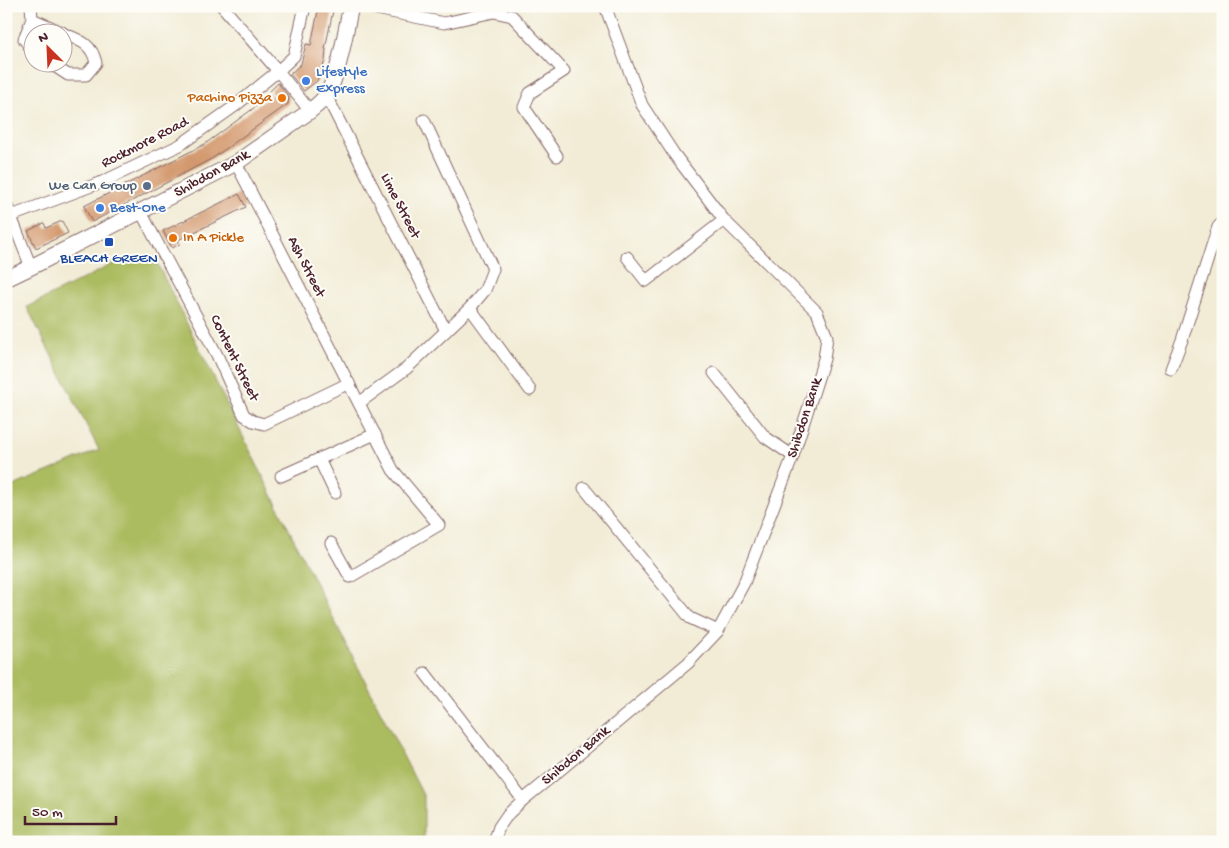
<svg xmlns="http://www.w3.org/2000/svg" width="1229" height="848" viewBox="0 0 1229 848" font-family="'Gochi Hand',sans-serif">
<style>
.green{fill:#abbb5e;stroke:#7a6d44}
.building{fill:#d3986d}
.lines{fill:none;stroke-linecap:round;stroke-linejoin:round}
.street-casing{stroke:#856767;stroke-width:13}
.secondary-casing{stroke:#856767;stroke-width:17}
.street{stroke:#fff;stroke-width:11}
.secondary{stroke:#fff;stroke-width:15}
.shop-dot{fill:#3f7fe0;stroke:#fdfcf7;stroke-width:2}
.food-dot{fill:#e8710a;stroke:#fdfcf7;stroke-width:2}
.service-dot{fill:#5c6f8a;stroke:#fdfcf7;stroke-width:2}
.transit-dot{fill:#1a4fb4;stroke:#fdfcf7;stroke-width:2}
.labels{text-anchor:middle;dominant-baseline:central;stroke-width:4;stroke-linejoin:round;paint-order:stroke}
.shop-label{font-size:15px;fill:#366cbe;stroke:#fdfcf7;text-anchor:start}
.food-label{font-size:15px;fill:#c56008;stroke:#fdfcf7;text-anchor:end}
.street-label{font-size:15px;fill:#4a1f2b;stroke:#fdfcf7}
.service-label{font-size:15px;fill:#4e5e75;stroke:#fdfcf7;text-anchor:end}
.transit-label{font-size:15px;fill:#164399;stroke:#fdfcf7}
</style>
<rect width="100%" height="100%" fill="#fdfcf7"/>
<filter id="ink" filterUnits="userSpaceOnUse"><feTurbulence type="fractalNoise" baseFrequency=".02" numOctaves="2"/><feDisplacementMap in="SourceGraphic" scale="10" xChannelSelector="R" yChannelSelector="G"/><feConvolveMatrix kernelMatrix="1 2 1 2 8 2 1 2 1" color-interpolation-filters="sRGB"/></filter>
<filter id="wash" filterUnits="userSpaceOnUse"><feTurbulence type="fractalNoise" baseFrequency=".0096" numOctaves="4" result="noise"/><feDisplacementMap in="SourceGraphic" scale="20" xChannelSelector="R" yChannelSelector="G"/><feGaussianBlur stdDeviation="1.12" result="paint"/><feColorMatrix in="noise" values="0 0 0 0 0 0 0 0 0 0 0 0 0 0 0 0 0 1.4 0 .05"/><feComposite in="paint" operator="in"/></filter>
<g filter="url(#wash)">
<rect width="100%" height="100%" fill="#f2ecd6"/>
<path class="green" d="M154 257 332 616 424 797V839L421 842H6V489L99 450 27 307 117 262Z"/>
<g id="blocks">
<g class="building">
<path d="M319 6H334L325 49H326L325 61 317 81 304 91 290 74 301 64 306 44 311 45Z"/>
<path d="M278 83 289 97 288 104 213 158 92 222 84 206 205 144 273 94 270 91Z"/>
<path d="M239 194 246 207 178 240 180 244 172 248 163 231Z"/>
<path d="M62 221 68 233 36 248 28 231 44 223 46 228Z"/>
</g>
</g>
</g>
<g filter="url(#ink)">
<use href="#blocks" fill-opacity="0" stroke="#856767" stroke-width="1"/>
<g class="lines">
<defs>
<g id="street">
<path d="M31 6 32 19 24 39 32 50"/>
<path d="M222 6 278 71 310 111"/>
<path d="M362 6 444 23 494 12 512 16 564 71 530 93 524 107 557 156"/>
<path d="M32 19 62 32"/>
<path d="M48 62 68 75H86L96 63C92 43 79 40 62 33"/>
<path d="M326 95 446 331"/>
<path d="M236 163 393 470 439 525 350 577 331 543"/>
<path d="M6 204 31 267"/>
<path d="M141 212 217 355 244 415 253 421 264 424 349 383"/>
<path d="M6 218 102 182 180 145 235 106 278 71 294 56 305 6"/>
<path d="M627 257 646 281 724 220"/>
<path d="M470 308 530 390"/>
<path d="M1171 369 1182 340 1218 227 1223 222"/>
<path d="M714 373 765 437 793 456"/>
<path d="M359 403 407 368 470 308 485 290 493 269 424 120"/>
<path d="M319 459 335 493"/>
<path d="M281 476 375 434"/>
<path d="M584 488 690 618 718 631"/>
<path d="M425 673 523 800"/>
<path d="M494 842 499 827 508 814 523 800 560 770 688 663 718 631 744 583 793 456 824 359 827 337 817 312 724 220 674 154 642 105 605 6"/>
</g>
<path id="secondary" d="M6 279 31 267 236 163 310 111C316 106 323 101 327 94 340 72 345 32 351 6"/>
</defs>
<use href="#street" class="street-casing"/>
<use href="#secondary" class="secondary-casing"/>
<use href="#street" class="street"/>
<use href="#secondary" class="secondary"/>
</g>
</g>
<g class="shop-dot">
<circle cx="306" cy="81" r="5"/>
<circle cx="100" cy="208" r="5"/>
</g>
<g class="food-dot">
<circle cx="282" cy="98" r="5"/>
<circle cx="173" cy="238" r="5"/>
</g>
<circle class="service-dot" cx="147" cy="186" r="5"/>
<rect class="transit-dot" x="104" y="237" width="10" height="10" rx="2.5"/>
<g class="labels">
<g class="shop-label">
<text x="316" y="72">Lifestyle<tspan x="316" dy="17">Express</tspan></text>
<text x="110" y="208">Best-One</text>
</g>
<g class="food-label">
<text x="272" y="98">Pachino Pizza</text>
<text x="183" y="238" text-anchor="start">In A Pickle</text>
</g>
<g class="street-label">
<text transform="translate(145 143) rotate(-27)">Rockmore Road</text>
<text transform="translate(212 174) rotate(-29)">Shibdon Bank</text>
<text transform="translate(400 206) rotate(63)">Lime Street</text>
<text transform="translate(306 267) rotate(63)">Ash Street</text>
<text transform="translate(234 358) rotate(64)">Content Street</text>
<text transform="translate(805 418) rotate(-72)">Shibdon Bank</text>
<text transform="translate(576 756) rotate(-40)">Shibdon Bank</text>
</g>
<g class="service-label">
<text x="137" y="186">We Can Group</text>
</g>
<g class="transit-label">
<text x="109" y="259">BLEACH GREEN</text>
</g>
</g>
<rect width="1229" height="848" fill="none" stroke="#fdfcf7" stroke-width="25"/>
<g transform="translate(48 48) rotate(336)"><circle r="24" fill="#fdfcf7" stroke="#b5a4a5"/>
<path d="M0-4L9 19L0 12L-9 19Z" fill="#c8321e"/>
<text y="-8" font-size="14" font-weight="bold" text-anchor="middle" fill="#4a1f2b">N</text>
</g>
<path d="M25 816v8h91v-8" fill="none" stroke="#4a1f2b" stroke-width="2.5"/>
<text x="32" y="816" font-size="15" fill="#4a1f2b" stroke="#fdfcf7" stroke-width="4" paint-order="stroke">50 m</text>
</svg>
